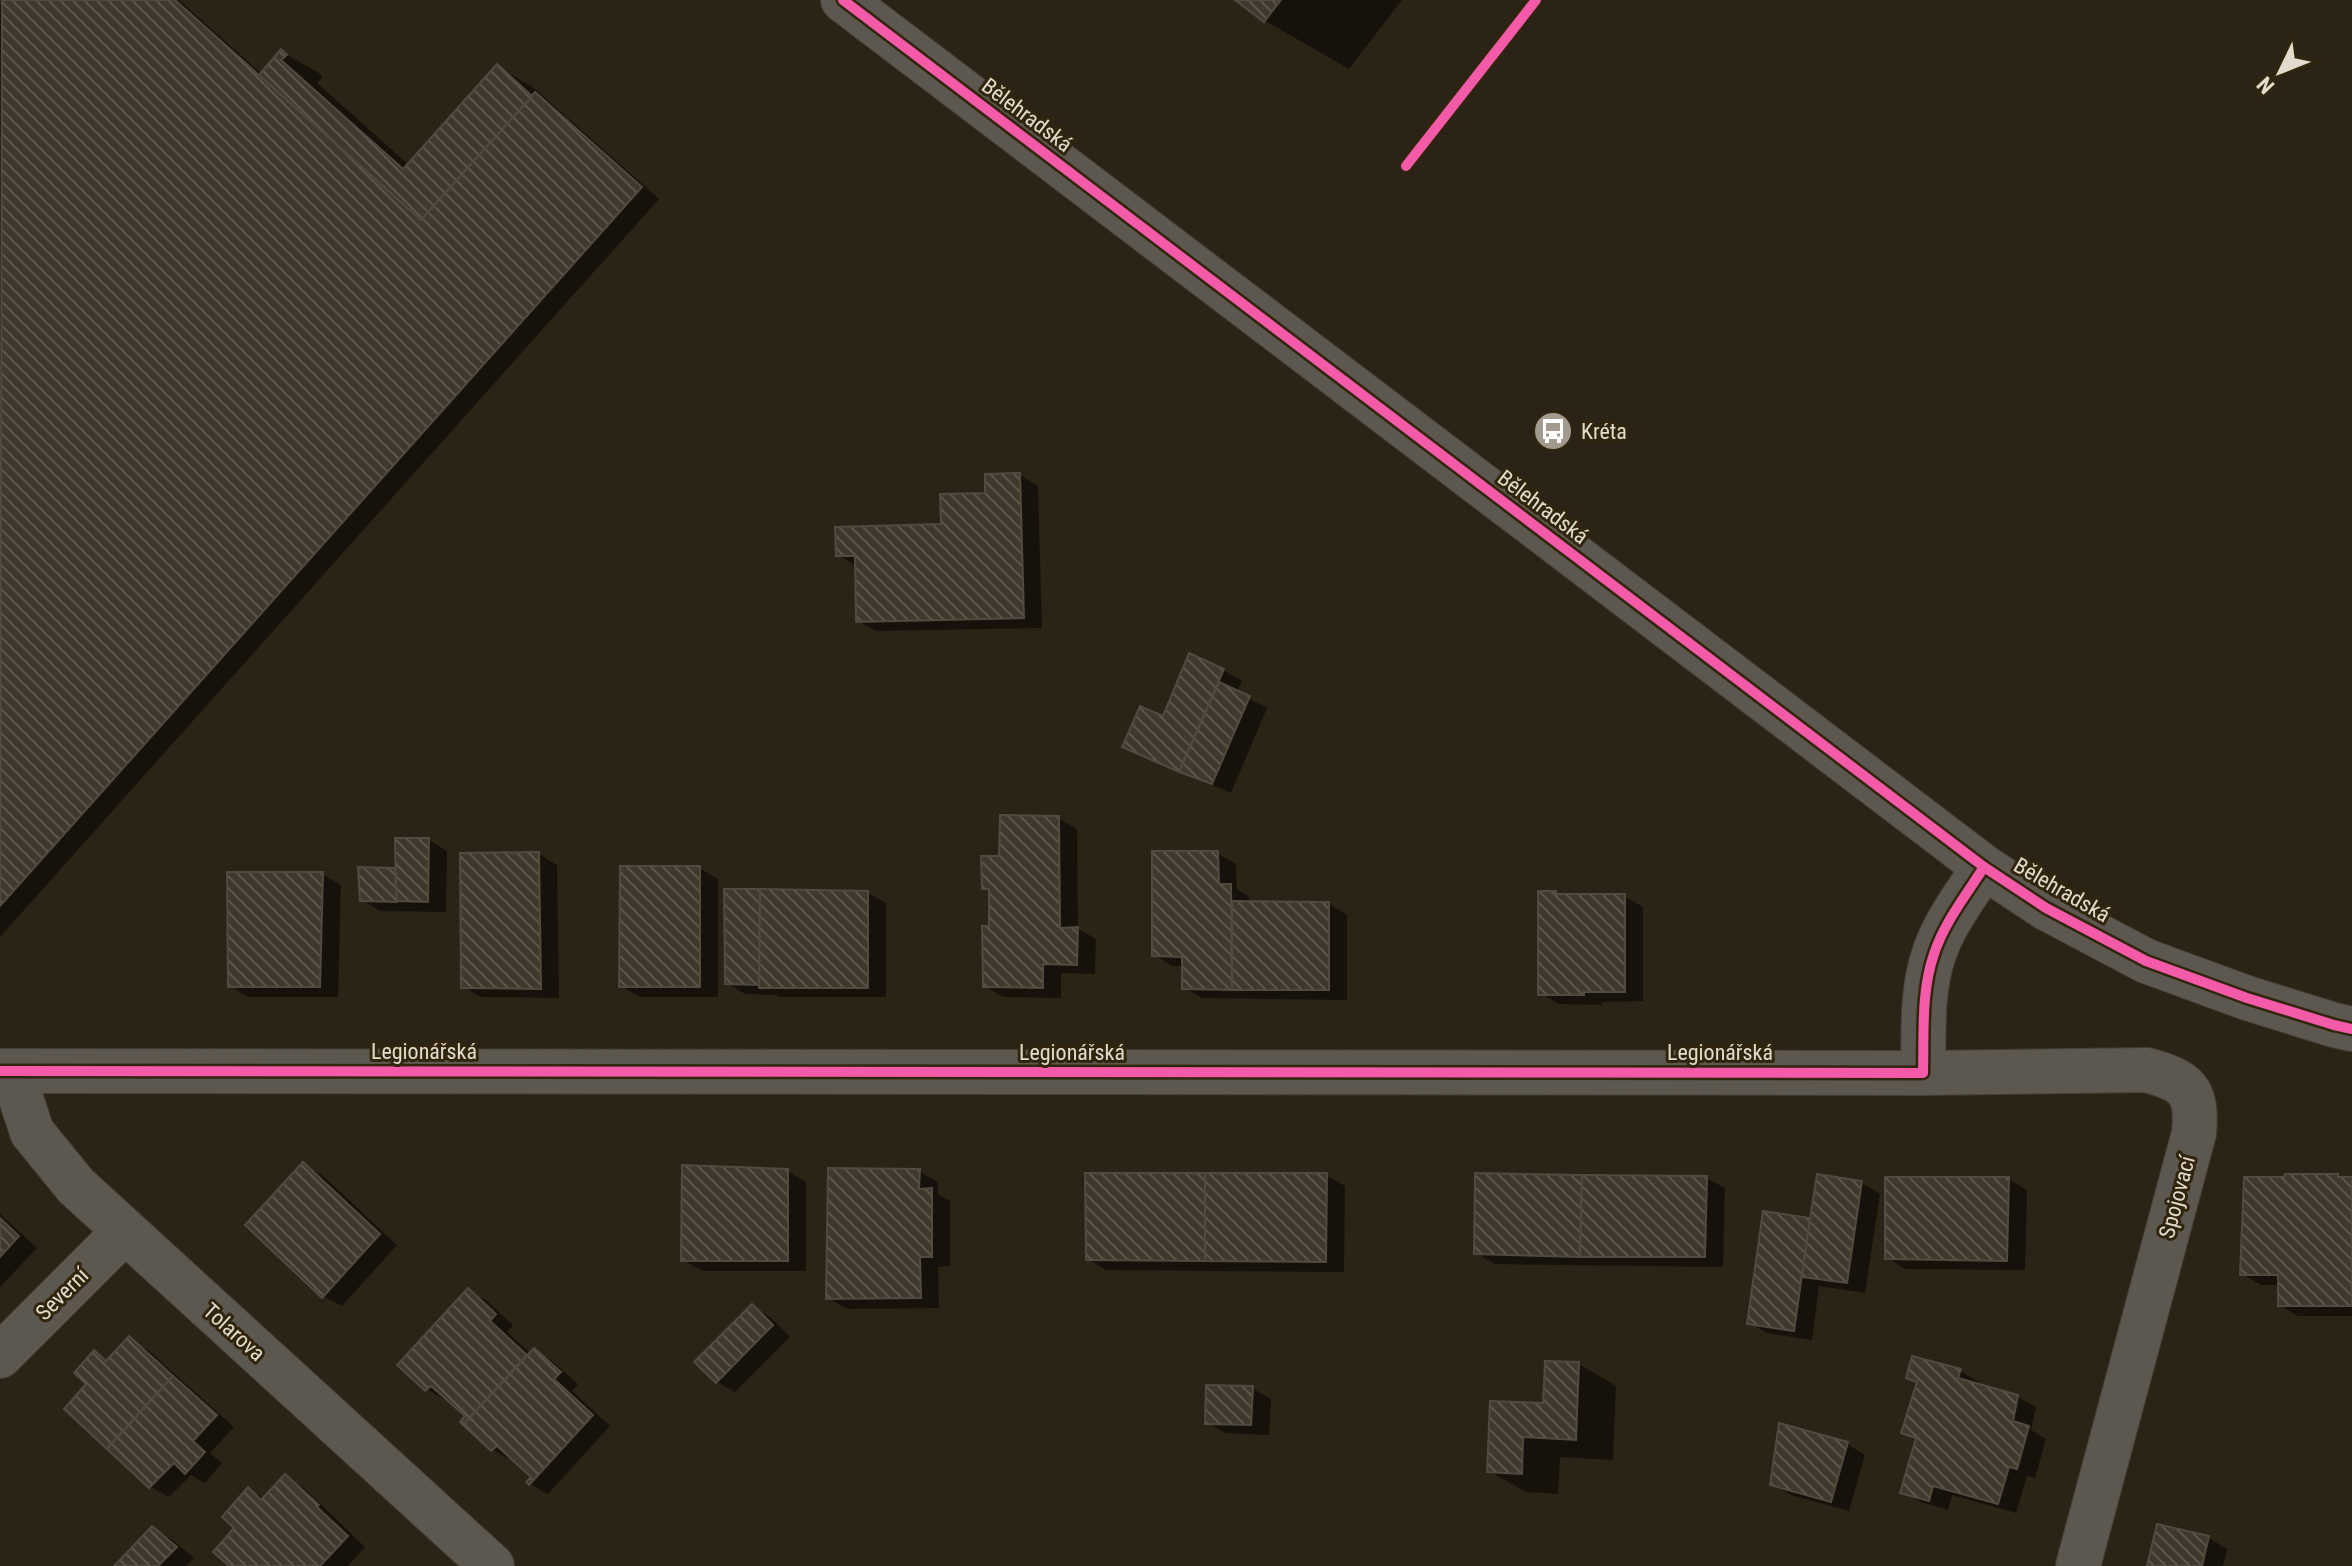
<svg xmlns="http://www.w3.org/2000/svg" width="2352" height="1566" viewBox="0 0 2352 1566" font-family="'Roboto Condensed',sans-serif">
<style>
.shadow{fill:#0007}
.building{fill:url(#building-back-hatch);stroke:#504a40;stroke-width:2}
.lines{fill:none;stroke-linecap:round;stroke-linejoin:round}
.minor-casing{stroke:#443e34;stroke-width:46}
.minor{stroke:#5d584f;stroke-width:44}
.cycleway-casing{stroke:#32250e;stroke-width:15}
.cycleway{stroke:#f35aa7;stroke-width:10}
.labels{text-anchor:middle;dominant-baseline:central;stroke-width:6;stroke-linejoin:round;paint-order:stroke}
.street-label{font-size:22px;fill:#e3dbcd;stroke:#32250e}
.poi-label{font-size:22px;fill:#e3dbcd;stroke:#32250e;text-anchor:start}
</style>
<defs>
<pattern id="building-back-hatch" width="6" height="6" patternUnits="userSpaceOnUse" patternTransform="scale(2)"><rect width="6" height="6" fill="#3f392d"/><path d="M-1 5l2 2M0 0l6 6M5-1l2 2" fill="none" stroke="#5b554a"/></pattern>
</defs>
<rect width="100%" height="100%" fill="#2a2316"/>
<g class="shadow">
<path d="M4 0H179L262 74 282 52 319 73 323 77 317 83 409 165 497 66 534 88 659 199 0 937V5Z"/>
<path d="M1238 0H1402L1349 69 1265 21Z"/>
<path d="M1020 475 1038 486 1042 628 876 631 858 621 857 566 838 555 943 526Z"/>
<path d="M1223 670 1242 681 1237 692 1267 708 1231 793 1143 756 1125 746 1164 719Z"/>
<path d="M1058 818 1077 829 1078 929 1096 939 1095 974 1061 973V998L1003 997 985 986 992 928 991 892 984 888Z"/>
<path d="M429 840 447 851 446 912 380 911 362 900 360 869 397 870Z"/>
<path d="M1217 853 1236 864 1237 889 1249 897 1250 903 1329 904 1347 915V1000L1202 998 1184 987V966H1172L1154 955Z"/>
<path d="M539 854 557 865 559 998 481 997 463 987Z"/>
<path d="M699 868 718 879V997H640L621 986Z"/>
<path d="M322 874 341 885 338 997H248L230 986Z"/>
<path d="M868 893 886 903V997H780L776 995 745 994 727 983Z"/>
<path d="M1555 893 1560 896H1624L1643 907V1001L1602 1002V1005L1559 1004 1540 993Z"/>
<path d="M303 1165 322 1175 397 1245 342 1306 323 1296Z"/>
<path d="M787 1171 806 1182V1271H702L683 1260Z"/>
<path d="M919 1171 938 1182V1194L950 1201V1266L938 1267 939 1308 847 1309 828 1298Z"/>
<path d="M1326 1175 1345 1186 1344 1272 1106 1270 1088 1259Z"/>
<path d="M1818 1176 1862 1183 1880 1194 1865 1293 1819 1286 1812 1340 1767 1333 1749 1322 1765 1213 1811 1220Z"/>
<path d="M2337 1176 2352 1179V1316H2298L2280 1305V1285H2261L2242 1274Z"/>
<path d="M1706 1178 1725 1188 1723 1267 1495 1264 1476 1253Z"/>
<path d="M2008 1179 2027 1190 2025 1270 1905 1269 1887 1258Z"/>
<path d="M0 1214 37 1248 0 1287Z"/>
<path d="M468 1291 487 1301 513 1325 507 1332 531 1354 534 1350 552 1361 578 1384 572 1391 610 1426 548 1494 530 1484 534 1476 513 1458 511 1460 493 1450 463 1422 468 1416 447 1398 445 1400 427 1389Z"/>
<path d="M752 1307 770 1317 790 1337 735 1392 717 1382Z"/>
<path d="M129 1339 148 1350 234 1427 210 1453 222 1463 205 1483 191 1475 169 1497 151 1487 66 1408 89 1383 95 1353 109 1361Z"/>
<path d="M1579 1364 1616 1386 1613 1460 1560 1457 1558 1494 1526 1492 1489 1471Z"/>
<path d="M1960 1371 1979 1382 1977 1386 2017 1397 2036 1407 2031 1430 2046 1439 2035 1478 2027 1476 2016 1513 1952 1495 1948 1510 1921 1502 1903 1492 1917 1440 1904 1432 1918 1383 1908 1377Z"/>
<path d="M1252 1388 1271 1399 1269 1435 1225 1433 1207 1422Z"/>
<path d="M1847 1444 1865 1455 1849 1511 1791 1495 1772 1484Z"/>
<path d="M286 1477 304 1488 365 1547 348 1566H232L249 1490 265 1499Z"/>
<path d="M2159 1526 2209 1538 2227 1549 2223 1566H2149Z"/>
<path d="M153 1528 171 1539 194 1558 186 1566H117Z"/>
</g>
<g class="building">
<path d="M2 0H175L421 220 535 92 642 187 0 906Z"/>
<path d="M1235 0H1281L1264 22Z"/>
<path d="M281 49 287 55 281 60 403 169 497 64 532 96 421 220 259 75Z"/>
<path d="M1020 473 1024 618 856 622 855 556H836L835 527 941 524 940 494 985 493V474Z"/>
<path d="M1189 653 1224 669 1179 772 1122 747 1140 706 1163 716Z"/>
<path d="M1219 682 1250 696 1212 784 1179 772Z"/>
<path d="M1000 815 1059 816 1060 928 1078 927 1077 965 1043 964V988L983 987 982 926H989V889H982L981 856H999Z"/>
<path d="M395 838H429L428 902 396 901Z"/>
<path d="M1152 851H1218L1219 884H1231L1232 990 1182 989V957L1152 956Z"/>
<path d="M539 852 541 989 461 988 460 853Z"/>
<path d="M620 866H700V987H619Z"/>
<path d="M358 867 395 868 397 902 360 901Z"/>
<path d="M227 872H323L320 987H228Z"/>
<path d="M724 889H760V985L725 984Z"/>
<path d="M760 889 868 891V988H759Z"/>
<path d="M1538 891H1556V894H1625V992H1584V995H1538Z"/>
<path d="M1232 901 1329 902V990H1232Z"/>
<path d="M303 1162 380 1234 322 1298 245 1225Z"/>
<path d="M682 1165 788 1169V1261H681Z"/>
<path d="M828 1168 920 1169 919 1189 932 1188V1257H920L921 1298 826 1299Z"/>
<path d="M1085 1173H1205V1261L1086 1260Z"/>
<path d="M1205 1173H1327L1326 1262 1205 1261Z"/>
<path d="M1475 1173 1582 1175 1580 1257 1474 1254Z"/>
<path d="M1817 1174 1862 1181 1847 1283 1801 1277Z"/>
<path d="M2285 1174H2338V1177H2352V1306H2278V1275H2240L2244 1177H2284Z"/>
<path d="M1582 1175 1707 1176 1705 1257H1580Z"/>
<path d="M1885 1177H2009L2007 1261 1885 1259Z"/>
<path d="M1763 1211 1810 1218 1794 1331 1747 1324Z"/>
<path d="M0 1218 19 1236 0 1257Z"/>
<path d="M468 1288 496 1314 490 1321 527 1355 463 1425 460 1422 465 1416 431 1386 425 1391 397 1365Z"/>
<path d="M752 1304 773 1325 716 1383 694 1362Z"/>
<path d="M129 1336 173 1376 107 1449 64 1409 86 1384 74 1373 94 1350 106 1361Z"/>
<path d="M534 1348 561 1372 554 1379 593 1415 529 1485 526 1482 531 1477 497 1446 491 1451 463 1425Z"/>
<path d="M1912 1356 1961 1369 1958 1378 2018 1395 2013 1421 2029 1426 2017 1469 2009 1467 1998 1504 1933 1486 1929 1501 1900 1493 1916 1438 1901 1433 1917 1382 1906 1378Z"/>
<path d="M1545 1361 1579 1362 1576 1440 1523 1437 1522 1474 1487 1472 1490 1401 1543 1403Z"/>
<path d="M173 1376 217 1415 193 1441 205 1452 185 1474 174 1463 149 1488 107 1449Z"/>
<path d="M1206 1385 1253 1386 1251 1425 1205 1424Z"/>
<path d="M1779 1423 1848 1442 1831 1502 1770 1485Z"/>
<path d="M285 1474 319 1505 317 1507 348 1536 320 1566H229L213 1552 234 1528 222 1517 248 1487 261 1500Z"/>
<path d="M2157 1524 2209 1536 2202 1566H2147Z"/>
<path d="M152 1526 177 1547 158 1566H114Z"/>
</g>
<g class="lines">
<defs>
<g id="minor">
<path d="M843 0 1984 867 2046 908 2146 961 2247 998 2334 1025 2352 1029"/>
<path d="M0 1071 1923 1073C1924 1034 1921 991 1934 954 1944 923 1966 895 1984 867"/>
<path d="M12 1071 32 1132 76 1186 492 1566"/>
<path d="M1923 1073 2147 1070C2187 1081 2198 1090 2194 1133L2078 1566"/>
<path d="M0 1356 124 1232"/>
</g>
</defs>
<use href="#minor" class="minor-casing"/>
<use href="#minor" class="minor"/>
<defs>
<g id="cycleway">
<path d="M843 0 1984 867 2046 908 2146 961 2247 998 2334 1025 2352 1029"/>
<path d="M1406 166 1536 0"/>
<path d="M0 1071 1923 1073C1924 1034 1921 991 1934 954 1944 923 1966 895 1984 867"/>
</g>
</defs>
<use href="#cycleway" class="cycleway-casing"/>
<use href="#cycleway" class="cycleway"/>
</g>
<defs>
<symbol id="bus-disc" viewBox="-11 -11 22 22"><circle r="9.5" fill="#a29b8d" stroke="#32250e"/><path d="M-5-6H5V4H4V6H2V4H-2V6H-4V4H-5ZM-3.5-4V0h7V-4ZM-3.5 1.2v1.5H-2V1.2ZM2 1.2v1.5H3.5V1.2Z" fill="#fff"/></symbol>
</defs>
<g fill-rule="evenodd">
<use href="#bus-disc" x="1531" y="409" width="44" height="44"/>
</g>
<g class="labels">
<g class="street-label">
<text transform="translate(1027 115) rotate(37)">Bělehradská</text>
<text transform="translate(1543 507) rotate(37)">Bělehradská</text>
<text transform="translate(2062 890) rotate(30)">Bělehradská</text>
<text x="424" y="1051">Legionářská</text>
<text x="1072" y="1052">Legionářská</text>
<text x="1720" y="1052">Legionářská</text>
<text transform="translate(2177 1197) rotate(-75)">Spojovací</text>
<text transform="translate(62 1294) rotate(-45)">Severní</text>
<text transform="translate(234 1332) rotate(42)">Tolarova</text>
</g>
<g class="poi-label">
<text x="1581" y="431">Kréta</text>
</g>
</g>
<g transform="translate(2280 72) rotate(227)" stroke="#32250e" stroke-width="6" paint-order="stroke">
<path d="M0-6L14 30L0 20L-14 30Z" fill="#e3dbcd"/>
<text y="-12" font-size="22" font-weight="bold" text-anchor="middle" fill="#e3dbcd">N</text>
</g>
</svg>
